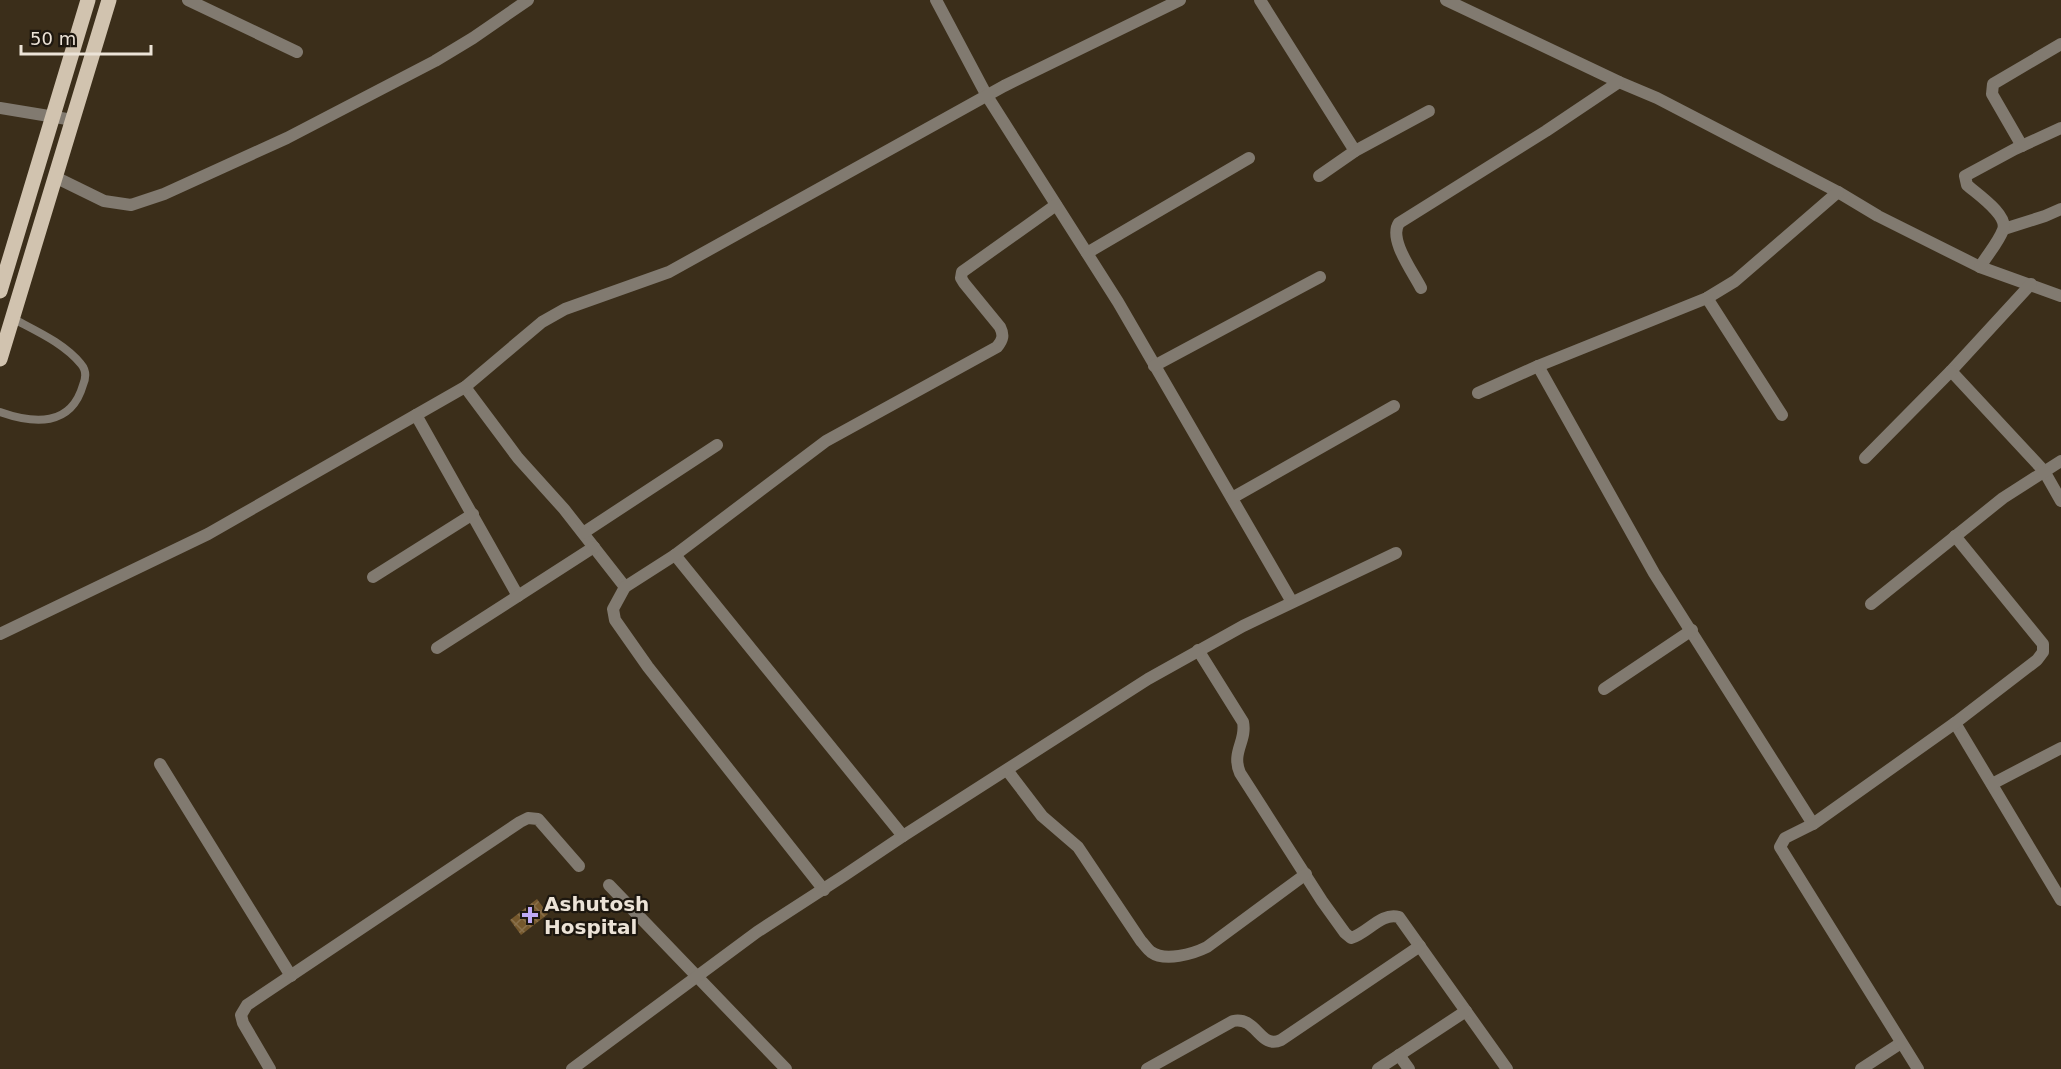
<svg xmlns="http://www.w3.org/2000/svg" width="2061" height="1069" viewBox="0 0 2061 1069" font-family="'DejaVu Sans',sans-serif">
<style>
.building{fill:url(#building-cross-hatch)}
.lines{fill:none;stroke-linecap:round;stroke-linejoin:round}
.service{stroke:#817a70;stroke-width:8}
.minor{stroke:#817a70;stroke-width:12}
.primary{stroke:#d1c3af;stroke-width:15}
.poi-dot{fill:#bea9f4;stroke:#1d170f;stroke-width:2}
.labels{text-anchor:middle;dominant-baseline:central;stroke-width:4.5;stroke-linejoin:round;paint-order:stroke}
.poi-label{font-size:20px;font-weight:bold;fill:#ece3d7;stroke:#1d170f;text-anchor:start}
</style>
<defs>
<pattern id="building-cross-hatch" width="8" height="8" patternUnits="userSpaceOnUse" patternTransform="scale(1.5)"><rect width="8" height="8" fill="#75582d"/><path d="M0 0l8 8M0 8l8-8" fill="none" stroke="#89704b"/></pattern>
</defs>
<rect width="100%" height="100%" fill="#3b2e1a"/>
<path class="building" d="M537 899 548 914 521 935 510 920Z"/>
<g class="lines">
<path class="service" d="M0 412C34 424 71 427 83 385 86 378 87 371 81 364 64 343 36 331 12 318"/>
<g class="minor">
<path d="M188 0 297 52"/>
<path d="M936 0 987 96 1118 302 1292 602"/>
<path d="M1260 0 1355 151"/>
<path d="M1446 0 1619 82 1657 98 1838 192 1878 216 1980 267 2061 296"/>
<path d="M0 108 73 120"/>
<path d="M2022 146 1992 94 1993 84 2061 44"/>
<path d="M1319 176 1355 151 1429 111"/>
<path d="M55 177 104 201 131 205 164 194 287 138 435 61 473 38 528 0"/>
<path d="M2004 229 2045 216 2061 209"/>
<path d="M1087 253 1249 158"/>
<path d="M1980 267C1987 255 1998 243 2003 230 2009 215 1977 194 1967 185L1965 176 2015 149 2061 128"/>
<path d="M2031 284 1951 371 2044 471 2061 501"/>
<path d="M1421 288C1413 272 1388 239 1399 223L1546 131 1619 82"/>
<path d="M1707 298 1782 415"/>
<path d="M1154 366 1320 277"/>
<path d="M1538 366 1654 573 1813 824"/>
<path d="M465 387 518 458 564 509 625 587"/>
<path d="M1478 393 1538 366 1707 298 1735 281 1838 192"/>
<path d="M416 415 518 596"/>
<path d="M1865 458 1951 371"/>
<path d="M1232 498 1394 406"/>
<path d="M583 533 717 445"/>
<path d="M675 555 903 836"/>
<path d="M373 577 473 514"/>
<path d="M1871 604 2003 498 2061 461"/>
<path d="M0 634 208 534 416 415 465 387 542 322 565 309 669 272 1004 86 1180 0"/>
<path d="M437 648 594 547"/>
<path d="M1198 650 1243 722C1247 741 1231 752 1240 773L1322 901 1345 933 1351 938C1368 933 1381 912 1399 917L1507 1069"/>
<path d="M1604 689 1692 630"/>
<path d="M1955 723 2061 900"/>
<path d="M160 764 291 976"/>
<path d="M1007 770 1042 816 1078 847 1141 941C1144 944 1147 949 1151 952 1165 962 1193 954 1207 947L1306 874"/>
<path d="M1992 784 2061 748"/>
<path d="M609 885 786 1069"/>
<path d="M824 890 648 667 615 620 613 609 625 587 675 555 826 441 997 347C1003 340 1004 335 1000 327L964 283 961 278 962 272 1056 205"/>
<path d="M1399 1055 1409 1069"/>
<path d="M270 1069 243 1023 241 1015 247 1005 520 822 528 818 538 819 579 866"/>
<path d="M572 1069 757 932 845 875 903 836 1148 679 1243 626 1396 553"/>
<path d="M1147 1069 1233 1021C1257 1016 1260 1050 1281 1040L1420 946"/>
<path d="M1378 1069 1466 1011"/>
<path d="M1861 1069 1901 1043"/>
<path d="M1918 1069 1780 847 1785 838 1813 824 1955 723 2037 660 2043 652V644L1955 536"/>
</g>
<g class="primary">
<path d="M0 291 88 0"/>
<path d="M0 359 109 0"/>
</g>
</g>
<path class="poi-dot" d="M527 906h6v6h6v6h-6v6h-6v-6h-6v-6h6z"/>
<g class="labels">
<g class="poi-label">
<text x="544" y="904">Ashutosh<tspan x="544" dy="23">Hospital</tspan></text>
</g>
</g>
<path d="M21 45v9h130v-9" fill="none" stroke="#ece3d7" stroke-width="3"/>
<text x="30" y="45" font-size="18" fill="#ece3d7" stroke="#1d170f" stroke-width="4.5" paint-order="stroke">50 m</text>
</svg>
